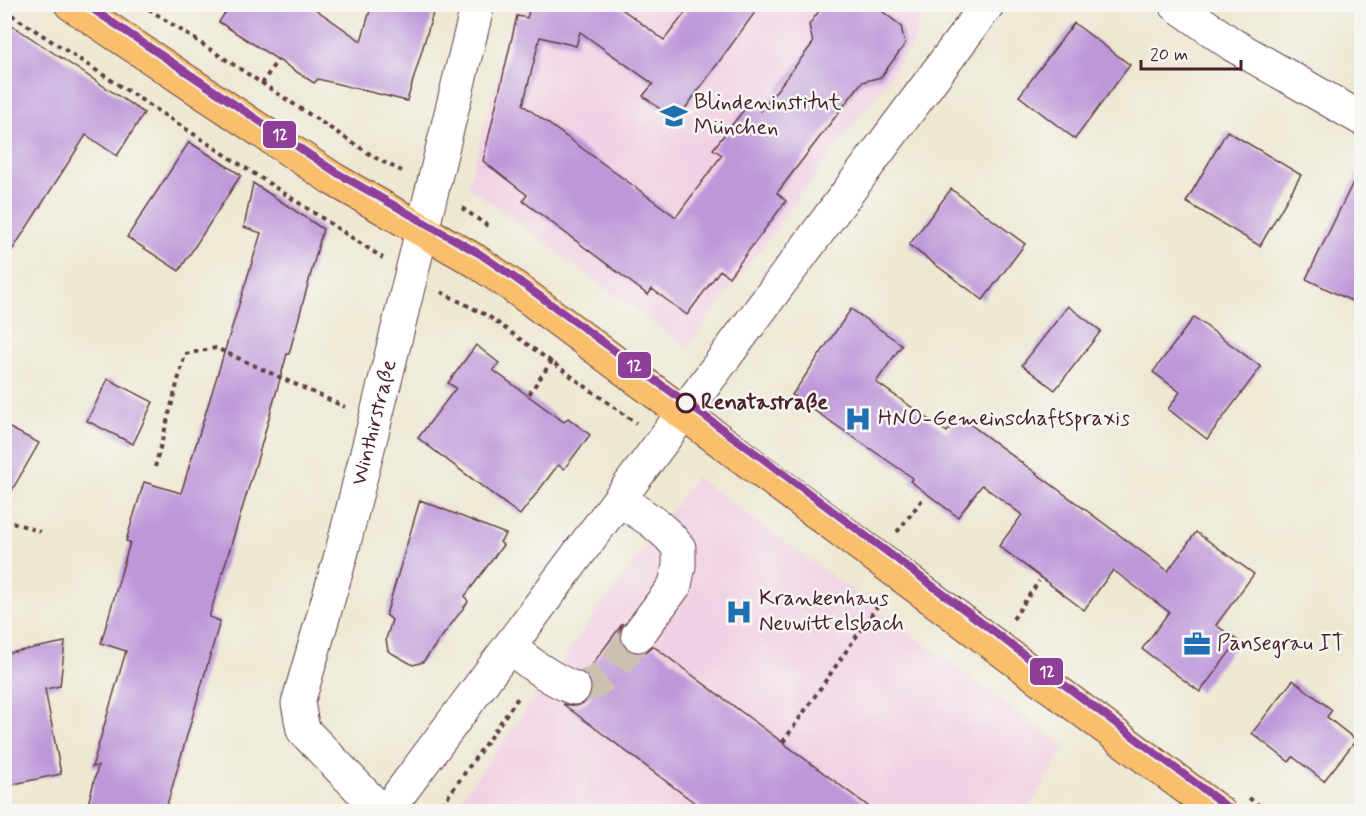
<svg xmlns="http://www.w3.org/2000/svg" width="1366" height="816" viewBox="0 0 1366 816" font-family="Mynerve,sans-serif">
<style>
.built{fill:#f1d0e3}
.building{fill:#bd97d9}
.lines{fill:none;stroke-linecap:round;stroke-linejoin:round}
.minor-tunnel{stroke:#ccc0b0;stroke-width:33;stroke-dasharray:33 16;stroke-linecap:butt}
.minor-casing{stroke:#623d44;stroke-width:35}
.major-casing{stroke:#623d44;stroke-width:35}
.path{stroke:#623d44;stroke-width:4;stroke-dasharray:4.5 4.5;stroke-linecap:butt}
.minor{stroke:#fff;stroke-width:33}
.major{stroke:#f9bf6d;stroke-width:33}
.tram-1-casing{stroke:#f6f6f2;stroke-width:12}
.tram-1{stroke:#903f98;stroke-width:8}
.stop-dot{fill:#f6f6f2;stroke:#4a1f2b;stroke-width:3}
.labels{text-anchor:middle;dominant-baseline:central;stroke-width:5;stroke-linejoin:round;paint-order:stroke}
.poi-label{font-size:22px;fill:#4a1f2b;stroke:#f6f6f2;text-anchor:start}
.stop-label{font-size:22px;font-weight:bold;fill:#4a1f2b;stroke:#f6f6f2;text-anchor:start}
.street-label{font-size:22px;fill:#4a1f2b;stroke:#f6f6f2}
.line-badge{stroke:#f6f6f2;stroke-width:2}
.badge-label{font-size:16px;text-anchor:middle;font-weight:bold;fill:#fff}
</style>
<rect width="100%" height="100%" fill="#f6f6f2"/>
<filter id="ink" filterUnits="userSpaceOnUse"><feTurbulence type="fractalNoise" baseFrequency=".0167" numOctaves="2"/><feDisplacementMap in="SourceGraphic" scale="12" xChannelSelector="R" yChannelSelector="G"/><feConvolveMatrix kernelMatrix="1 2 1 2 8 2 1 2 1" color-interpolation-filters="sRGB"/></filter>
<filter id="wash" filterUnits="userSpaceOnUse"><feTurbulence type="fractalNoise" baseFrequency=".008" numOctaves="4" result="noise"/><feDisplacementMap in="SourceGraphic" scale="24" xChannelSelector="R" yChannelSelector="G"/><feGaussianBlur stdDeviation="1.35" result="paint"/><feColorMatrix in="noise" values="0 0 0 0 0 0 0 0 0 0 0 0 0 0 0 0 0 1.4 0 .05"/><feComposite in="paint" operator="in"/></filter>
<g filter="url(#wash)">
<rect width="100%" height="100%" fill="#ede8d1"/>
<g class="built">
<path d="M517 5H930L922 15 912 46 686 348 468 186Z"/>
<path d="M696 477 1066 747 1027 811 451 812Z"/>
</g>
<g id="blocks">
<g class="building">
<path d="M231 4H308L361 41 372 4H403L433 13 407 101 318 79 314 83 219 22Z"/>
<path d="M531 4H615L664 40 692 4H761L676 121 643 96 653 84 580 32 576 46 540 37 523 105 676 217 722 155 713 149 750 102 761 111 813 43 809 25 824 4H873L901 26 905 44 881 77 862 82 777 193 786 201 729 277 720 270 687 315 652 289 648 295 523 201 527 195 483 161 517 16 527 18Z"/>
<path d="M4 20 144 113 117 156 86 135 4 263Z"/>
<path d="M1074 23 1130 65 1075 139 1019 96Z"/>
<path d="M1227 131 1301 175 1260 246 1186 202Z"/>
<path d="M189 142 241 175 179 271 127 237Z"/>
<path d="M1362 164V306L1306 279Z"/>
<path d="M253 183 323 229 289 354H287L258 457 209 617 220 621 165 812H86L98 766 92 767 126 651 101 643 130 542 126 541 144 482 181 493 261 233 244 227Z"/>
<path d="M951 189 1025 244 983 300 909 245Z"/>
<path d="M1068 306 1101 331 1055 390 1022 365Z"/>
<path d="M851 309 902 345 876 382 947 432 959 416 1168 571 1196 532 1254 574 1216 625 1238 641 1200 692 1142 649 1169 612 1113 570 1084 610 999 546 1022 515 982 485 958 517 910 481 913 478 792 395Z"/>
<path d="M1194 317 1261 367 1207 439 1168 409 1180 392 1153 372Z"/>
<path d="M476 345 499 363 493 370 564 422 568 418 590 435 564 469 558 465 520 515 418 438 456 388 448 383Z"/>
<path d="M108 379 153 402 133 444 87 421Z"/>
<path d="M4 425 39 443 4 504Z"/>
<path d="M420 500 506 534 500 542 503 545 465 596 468 602 423 662 413 665 388 651 386 639 392 620 386 615Z"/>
<path d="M623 623 619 633 621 642 626 650 636 654 646 652 653 646 876 812H707L563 704 577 706 586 702 591 696 592 685 589 677 585 674Z"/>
<path d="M65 642 60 686 45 689 61 774 4 786V654Z"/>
<path d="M1293 680 1332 710 1327 717 1356 740 1324 781 1293 757 1289 762 1252 733Z"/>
</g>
</g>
</g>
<g filter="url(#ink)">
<use href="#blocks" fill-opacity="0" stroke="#623d44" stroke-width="1.5"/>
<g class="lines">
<path class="minor-tunnel" d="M574 688 594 683 613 668 638 635"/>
<defs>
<g id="minor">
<path d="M1175 4 1233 45 1362 119"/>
<path d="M620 500 653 522 669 536 679 548V566L675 585 638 635"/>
<path d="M509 647C530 663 550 679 574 688"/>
<path id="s1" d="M382 812 303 730 298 703 341 555 375 421 478 4"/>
<path d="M386 812 988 4"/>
</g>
<path id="major" d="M71 4 333 179 476 261 510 284 1219 812"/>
</defs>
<use href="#minor" class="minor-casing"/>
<use href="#major" class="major-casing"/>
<g class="path">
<path d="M141 4 379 160 402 171"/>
<path d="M4 10 383 258"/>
<path d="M262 84 277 60"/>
<path d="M462 208 488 226"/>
<path d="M441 292 488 316 636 423"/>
<path d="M529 394 552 361"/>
<path d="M155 467 185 354 216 348 345 407"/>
<path d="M4 519 40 532"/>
<path d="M897 532 922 500"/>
<path d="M1013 619 1039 581"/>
<path d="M783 742 881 601"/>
<path d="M1249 798 1268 812"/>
<path d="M437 812 520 695"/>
</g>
<use href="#minor" class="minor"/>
<use href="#major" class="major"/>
<defs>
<path id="tram-1" d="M85 4 337 173 480 254 515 278 762 458 1234 812"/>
</defs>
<use href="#tram-1" class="tram-1-casing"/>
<use href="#tram-1" class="tram-1"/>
</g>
</g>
<defs>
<symbol id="school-bare" viewBox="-9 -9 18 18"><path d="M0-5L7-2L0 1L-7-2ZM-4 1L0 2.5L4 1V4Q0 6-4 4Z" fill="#1f6fb2" stroke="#f6f6f2" stroke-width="2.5" paint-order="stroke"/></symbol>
<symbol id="hospital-bare" viewBox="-9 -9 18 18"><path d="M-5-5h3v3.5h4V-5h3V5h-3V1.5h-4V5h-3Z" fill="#1f6fb2" stroke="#f6f6f2" stroke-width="2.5" paint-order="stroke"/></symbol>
<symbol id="office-bare" viewBox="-9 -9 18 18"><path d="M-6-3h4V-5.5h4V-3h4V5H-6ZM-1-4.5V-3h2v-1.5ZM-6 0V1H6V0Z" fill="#1f6fb2" stroke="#f6f6f2" stroke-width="2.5" paint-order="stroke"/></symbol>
</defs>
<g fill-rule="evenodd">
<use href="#school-bare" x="655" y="97" width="38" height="38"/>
<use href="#hospital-bare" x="839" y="400" width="38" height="38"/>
<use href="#hospital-bare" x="720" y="593" width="38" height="38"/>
<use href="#office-bare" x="1178" y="625" width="38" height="38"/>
</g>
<circle class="stop-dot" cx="686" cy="403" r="9"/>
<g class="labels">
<g class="poi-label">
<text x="694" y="103">Blindeninstitut<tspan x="694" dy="25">München</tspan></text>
<text x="878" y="419">HNO-Gemeinschaftspraxis</text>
<text x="759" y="599">Krankenhaus<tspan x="759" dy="25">Neuwittelsbach</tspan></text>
<text x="1217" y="644">Pansegrau IT</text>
</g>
<g class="stop-label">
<text x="701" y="403">Renatastraße</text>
</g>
<g class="street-label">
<text stroke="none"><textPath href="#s1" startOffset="432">Winthirstraße</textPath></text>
</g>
</g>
<g class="line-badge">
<rect x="262" y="120" width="35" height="29" rx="6" fill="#903f98"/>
<rect x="617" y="351" width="35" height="28" rx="6" fill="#903f98"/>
<rect x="1029" y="657" width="35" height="29" rx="6" fill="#903f98"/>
</g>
<g class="badge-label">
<text x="280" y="140">12</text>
<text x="634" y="371">12</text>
<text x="1047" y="677">12</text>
</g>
<rect width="1366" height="816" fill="none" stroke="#f6f6f2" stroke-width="24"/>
<path d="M1141 60v9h100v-9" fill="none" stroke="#4a1f2b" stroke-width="3"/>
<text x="1150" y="60" font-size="18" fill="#4a1f2b" stroke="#f6f6f2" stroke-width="4.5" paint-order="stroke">20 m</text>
</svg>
